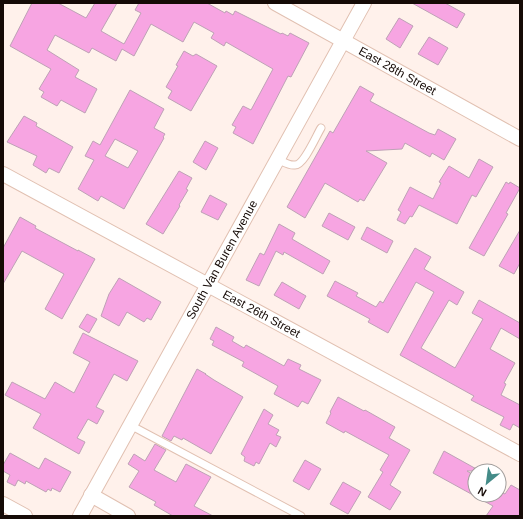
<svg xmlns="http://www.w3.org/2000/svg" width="523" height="519" viewBox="0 0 523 519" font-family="Arial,sans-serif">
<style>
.building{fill:#f7a5e2;stroke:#bea1b6;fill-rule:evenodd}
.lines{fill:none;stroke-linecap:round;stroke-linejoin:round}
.lane-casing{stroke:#e1c0b1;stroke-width:9}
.street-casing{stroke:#e1c0b1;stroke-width:16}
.lane{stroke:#fff;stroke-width:7}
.street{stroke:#fff;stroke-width:14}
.labels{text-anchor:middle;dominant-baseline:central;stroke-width:3.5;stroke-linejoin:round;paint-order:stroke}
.street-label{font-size:12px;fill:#150a06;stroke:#fff}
</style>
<rect width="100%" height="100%" fill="#fff1eb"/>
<g class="building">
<path d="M32 3H58L86 18 95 3H117L101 31 124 44 141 13 135 10 139 3H207L225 13 226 11 233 15 235 11 281 34 282 33 288 36 290 33 309 43 291 77 288 76 253 144 233 133 236 127 232 125 243 106 251 110 273 69 226 42 224 46 211 38 214 33 194 22 183 42 151 24 134 56 122 49 116 61 92 48 89 53 55 35 47 50 79 70 75 77 97 89 85 113 61 100 57 106 41 97 44 92 39 89 51 69 10 46Z"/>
<path d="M412 3H445L465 14 457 28Z"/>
<path d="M399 18 413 26 400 48 386 39Z"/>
<path d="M429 37 448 48 438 65 418 54Z"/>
<path d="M184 51 193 56 196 54 217 66 191 111 168 98 172 91 166 87 178 66 176 65Z"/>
<path d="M360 86 374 94 370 101 429 133 435 135 438 129 456 139 444 160 432 153 430 157 405 143 402 149 366 151 387 163 364 201 360 199 358 202 325 183 305 218 287 207 330 131 333 133Z"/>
<path d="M130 90 164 109 154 128 165 134 163 137 164 138 124 209 101 196 98 201 78 189 94 160 85 156 93 141 100 145ZM115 139 138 151 128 168 105 156Z"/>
<path d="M24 116 37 123 36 126 73 147 59 173 49 168 46 173 33 165 37 156 7 142Z"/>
<path d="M205 141 218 148 206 170 193 162Z"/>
<path d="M479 159 493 167 476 197 472 195 457 224 419 205 412 217 410 216 405 224 397 220 401 212 398 210 410 187 433 199 441 183 439 182 449 166 469 178Z"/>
<path d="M179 171 192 178 186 189 188 190 179 205 180 206 163 234 146 224Z"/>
<path d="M506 182 509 184 510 182 520 188 506 213 508 214 484 256 469 248Z"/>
<path d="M210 195 227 204 218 220 201 212Z"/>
<path d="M329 213 355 227 348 240 322 226Z"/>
<path d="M20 217 36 226 35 228 78 251V250L95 259 62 319 45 309 64 274 22 251 3 284V248Z"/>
<path d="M279 224 295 233 292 239 330 261 323 274 284 252 283 255 276 251 259 286 246 280 260 253 264 255Z"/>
<path d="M367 227 393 241 387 253 361 239Z"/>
<path d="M520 230V263L514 274 499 266Z"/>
<path d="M415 248 431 257 424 269 464 292 457 305 449 300 421 348 455 368 483 319 472 313 479 300 520 323V339L501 328 490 349 515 363 504 383 506 384 501 395 520 405V428L513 424 510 430 500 425 504 417 471 400 474 396 400 355 434 292 416 282 388 333 368 322 370 319 327 296 335 281 358 293 356 296 376 307 380 301 383 303Z"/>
<path d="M119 278 161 302 151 320 147 318 144 322 127 312 119 326 101 316 109 294Z"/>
<path d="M282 282 306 296 299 309 274 295Z"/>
<path d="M87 314 97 319 89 333 79 327Z"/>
<path d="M216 327 234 337 232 341 244 348 246 345 284 366 288 359 301 365 299 369 321 380 308 404 302 401 298 407 274 394 278 386 242 366 244 362 212 345 214 341 210 339Z"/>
<path d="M83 333 138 361 127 381 114 374 96 407 104 411 97 424 88 419 77 438 85 442 79 454 33 428 41 414 5 395 12 382 45 399 55 382 74 393 90 362 73 353Z"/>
<path d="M197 369 206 374H205L214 380 243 397 211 454 183 438 182 440 174 436 171 441 162 436Z"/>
<path d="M338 397 364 411 365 410 395 427 389 438 410 450 390 485 401 492 390 510 368 497 383 472 380 470 389 455 345 431 344 433 326 423 331 413 330 412Z"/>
<path d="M264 409 273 415 268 424 279 430 276 435 281 437 276 447 270 443 259 464 256 462 254 466 244 461 245 457 241 454Z"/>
<path d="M155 444 166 450 154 470 176 482 186 464 211 477 194 506 213 516H173L154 505 156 502 129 487 139 471 128 464 134 454 145 461Z"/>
<path d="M444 451 480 471H467L475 476V495H499L501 492 505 494 511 485 520 490V516H486L493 506 433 473Z"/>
<path d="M10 453 39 469 45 458 71 472 60 492 52 488 51 491 48 489 46 492 26 481 25 484 18 480 15 486 7 482 10 475 3 471V465Z"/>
<path d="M305 460 321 469 309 490 293 481Z"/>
<path d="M343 482 361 492 348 514 330 504Z"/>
</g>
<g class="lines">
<defs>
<g id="lane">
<path d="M277 159C282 161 289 166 295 165 304 165 316 136 321 128"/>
<path d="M130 425 301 516"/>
</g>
<g id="street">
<path id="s1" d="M275 3 520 139"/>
<path id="s2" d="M3 174 520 454"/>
<path d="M91 495 128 516"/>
<path d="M3 504 25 516"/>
<path id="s3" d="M80 516 364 3"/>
</g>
</defs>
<use href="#lane" class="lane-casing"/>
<use href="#street" class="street-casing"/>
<use href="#lane" class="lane"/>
<use href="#street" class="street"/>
</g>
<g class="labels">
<g class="street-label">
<text stroke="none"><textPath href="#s1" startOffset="140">East 28th Street</textPath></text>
<text stroke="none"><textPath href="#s3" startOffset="293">South Van Buren Avenue</textPath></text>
<text stroke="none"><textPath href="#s2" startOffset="294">East 26th Street</textPath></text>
</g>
</g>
<rect width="523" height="519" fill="none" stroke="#150a06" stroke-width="8"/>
<g transform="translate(487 483) rotate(209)"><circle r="19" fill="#ffffff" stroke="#a19d9b"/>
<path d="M0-3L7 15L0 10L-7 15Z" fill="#448b88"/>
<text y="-6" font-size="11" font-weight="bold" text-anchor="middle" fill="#150a06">N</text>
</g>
</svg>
